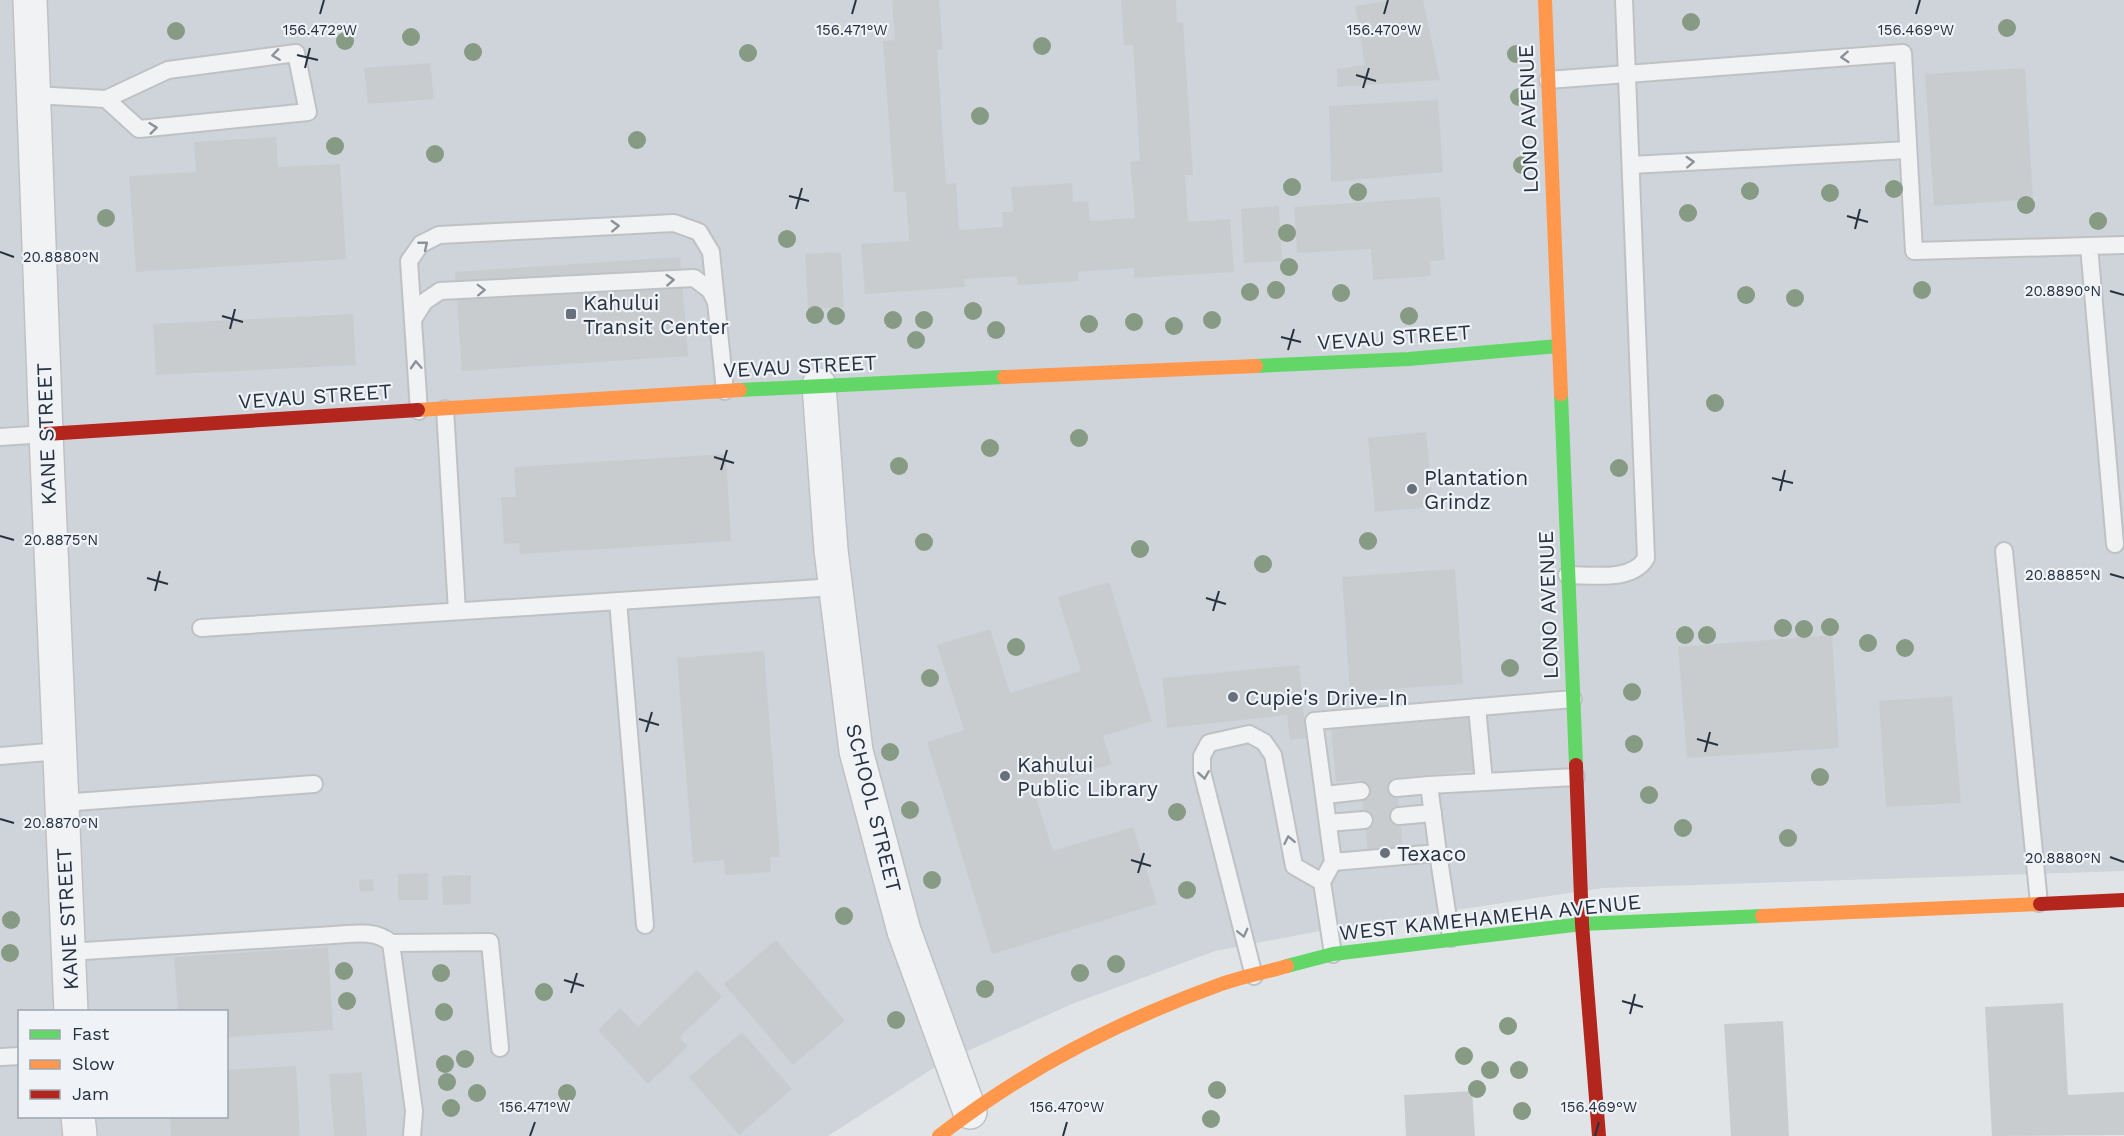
<svg xmlns="http://www.w3.org/2000/svg" width="2124" height="1136" viewBox="0 0 2124 1136" font-family="'Work Sans',sans-serif">
<style>
.built{fill:#cfd4da;fill-rule:evenodd}
.building{fill:#c9cccf}
.lines{fill:none;stroke-linecap:round;stroke-linejoin:round}
.lane-casing{stroke:#bfc2c5;stroke-width:20}
.street-casing{stroke:#bfc2c5;stroke-width:36}
.lane{stroke:#f1f2f3;stroke-width:16}
.street{stroke:#f1f2f3;stroke-width:33}
.fast{stroke:#63d668;stroke-width:14}
.slow{stroke:#ff974d;stroke-width:14}
.jam{stroke:#b3261e;stroke-width:14}
.tree{fill:#879a84}
.oneway{stroke:#8c929a}
.ticks{fill:none;stroke:#273241;stroke-width:2}
.poi-dot{fill:#68707b;stroke:#eff2f7;stroke-width:2}
.labels{text-anchor:middle;dominant-baseline:central;stroke-width:4.5;stroke-linejoin:round;paint-order:stroke}
.street-label{font-size:21px;fill:#273241;stroke:#eff2f7}
.poi-label{font-size:21px;fill:#273241;stroke:#eff2f7;text-anchor:start}
.ticks-label{font-size:15px;text-anchor:middle;fill:#273241;stroke:#eff2f7;stroke-width:4.5;stroke-linejoin:round;paint-order:stroke}
</style>
<rect width="100%" height="100%" fill="#e1e4e7"/>
<path class="built" d="M0 0H2124V871L1603 888 1330 929 1215 951 1072 1004 943 1062 828 1136H0ZM20 1012H226V1116H20Z"/>
<g class="building">
<path d="M892 0H939L943 49 937 50 946 184 956 183 959 230 1003 227 1002 212H1013L1011 187 1072 183 1073 202 1088 201 1090 221 1135 218 1130 162 1140 161 1133 45H1124L1121 0H1176L1177 23 1183 22 1193 175H1185L1188 222 1230 219 1234 272 1134 278V268L1078 272 1079 281 1018 285 1017 276 964 279 965 287 865 294 861 244 909 241 906 192H894L883 41 895 40Z"/>
<path d="M1393 0H1423L1440 80 1337 87V69L1365 65 1355 6Z"/>
<path d="M430 63 434 99 368 104 364 68Z"/>
<path d="M2025 68 2033 199 1934 206 1925 74Z"/>
<path d="M1438 100 1443 172 1331 182 1329 106Z"/>
<path d="M276 137 278 167 340 164 346 259 136 272 129 176 196 172 194 142Z"/>
<path d="M1440 197 1445 260 1430 261 1431 276 1373 280 1371 249 1297 253 1294 207Z"/>
<path d="M1279 206 1282 261 1244 263 1241 209Z"/>
<path d="M841 252 844 307 808 309 805 254Z"/>
<path d="M680 257 688 356 462 371 455 272Z"/>
<path d="M353 314 356 365 156 375 153 324Z"/>
<path d="M1426 432 1433 507 1375 512 1368 438Z"/>
<path d="M726 454 731 541 520 554 519 543 504 544 501 497H516L514 467Z"/>
<path d="M1455 569 1463 684 1350 692 1342 577Z"/>
<path d="M1109 582 1152 721 1103 736 1112 764 1033 788 1053 851 1133 827 1157 904 992 954 927 742 964 730 937 645 990 629 1010 693 1081 671 1058 597Z"/>
<path d="M1832 635 1839 748 1687 758 1678 647Z"/>
<path d="M764 651 780 857H770L771 872 725 875 724 860 693 863 677 658Z"/>
<path d="M1299 665 1306 738 1290 740 1287 715 1167 728 1162 678Z"/>
<path d="M1952 696 1961 803 1886 807 1879 701Z"/>
<path d="M1472 715 1477 770 1396 778 1403 851 1368 854 1360 780 1336 782 1331 729Z"/>
<path d="M428 873V900H398V874Z"/>
<path d="M471 875V904L443 905 442 876Z"/>
<path d="M373 879 374 891 360 892 359 880Z"/>
<path d="M776 940 845 1021 793 1065 724 984Z"/>
<path d="M328 947 333 1030 226 1037V1012H178L174 957Z"/>
<path d="M697 970 722 997 679 1037 688 1046 648 1084 598 1030 620 1008 638 1027Z"/>
<path d="M2063 1003 2068 1095 2124 1092V1135L1992 1136 1985 1007Z"/>
<path d="M1783 1021 1789 1136H1731L1724 1024Z"/>
<path d="M742 1032 792 1089 739 1135 689 1077Z"/>
<path d="M296 1066 300 1136H171L170 1116H226V1070Z"/>
<path d="M362 1072 367 1136H334L329 1074Z"/>
<path d="M1472 1091 1475 1136H1406L1404 1095Z"/>
</g>
<g class="lines">
<defs>
<g id="lane">
<path d="M1548 80 1903 53 1914 251 2089 246"/>
<path d="M34 95 106 99 168 70 296 53 308 112 139 129 106 99"/>
<path d="M1631 165 1908 150"/>
<path d="M414 318 424 302 440 291 694 278 710 290 716 302"/>
<path d="M445 409 457 611"/>
<path d="M419 411 409 261 421 244 439 235 674 223 699 232 711 252 725 391"/>
<path d="M0 437 46 434"/>
<path d="M2115 544 2089 246 2124 245"/>
<path d="M2004 551 2039 903"/>
<path d="M1567 575C1591 575 1633 582 1646 558L1624 0"/>
<path d="M618 601 645 925"/>
<path d="M201 628 835 587"/>
<path d="M1477 707 1484 782"/>
<path d="M0 756 59 751"/>
<path d="M1397 788 1429 785"/>
<path d="M1325 795 1361 791"/>
<path d="M62 803 314 784"/>
<path d="M1399 816 1433 813"/>
<path d="M1328 823 1364 820"/>
<path d="M1438 853 1429 785 1576 777"/>
<path d="M1333 862 1438 853 1451 938"/>
<path d="M391 943 490 942 500 1048"/>
<path d="M69 952 334 935C353 934 375 929 391 943L414 1111 412 1136"/>
<path d="M1333 954 1322 882 1333 862 1314 721 1573 699"/>
<path d="M1254 976 1202 772V756L1209 743 1249 734 1264 742 1273 755 1294 866 1322 882"/>
<path d="M0 1057 20 1056"/>
</g>
<g id="street">
<path d="M30 0 46 434 71 1012"/>
<path d="M819 385 831 550 856 751 904 931 970 1112"/>
<path d="M78 1116 80 1136"/>
</g>
</defs>
<use href="#lane" class="lane-casing"/>
<use href="#street" class="street-casing"/>
<use href="#lane" class="lane"/>
<use href="#street" class="street"/>
<g class="fast">
<path d="M1256 366 1409 359 1558 346"/>
<path d="M740 390 1004 377"/>
<path d="M1561 394 1576 765"/>
<path d="M1287 966 1333 954 1582 924 1762 916"/>
</g>
<g class="slow">
<path d="M1545 0 1561 394"/>
<path d="M1004 377 1256 366"/>
<path d="M418 410 740 390"/>
<path d="M1762 916 2040 904"/>
<path d="M939 1136C1022 1071 1117 1022 1216 986 1239 977 1264 973 1287 966"/>
</g>
<g class="jam">
<path d="M46 434 418 410"/>
<path d="M1576 765 1582 924 1599 1136"/>
<path d="M2040 904 2124 900"/>
</g>
</g>
<g class="tree">
<circle cx="1691" cy="22" r="9"/>
<circle cx="2007" cy="28" r="9"/>
<circle cx="176" cy="31" r="9"/>
<circle cx="411" cy="37" r="9"/>
<circle cx="345" cy="41" r="9"/>
<circle cx="1042" cy="46" r="9"/>
<circle cx="473" cy="52" r="9"/>
<circle cx="748" cy="53" r="9"/>
<circle cx="1516" cy="54" r="9"/>
<circle cx="1519" cy="97" r="9"/>
<circle cx="980" cy="116" r="9"/>
<circle cx="637" cy="140" r="9"/>
<circle cx="335" cy="146" r="9"/>
<circle cx="435" cy="154" r="9"/>
<circle cx="1522" cy="165" r="9"/>
<circle cx="1292" cy="187" r="9"/>
<circle cx="1894" cy="189" r="9"/>
<circle cx="1750" cy="191" r="9"/>
<circle cx="1358" cy="192" r="9"/>
<circle cx="1830" cy="193" r="9"/>
<circle cx="2026" cy="205" r="9"/>
<circle cx="1688" cy="213" r="9"/>
<circle cx="106" cy="218" r="9"/>
<circle cx="2098" cy="221" r="9"/>
<circle cx="1287" cy="233" r="9"/>
<circle cx="787" cy="239" r="9"/>
<circle cx="1289" cy="267" r="9"/>
<circle cx="1276" cy="290" r="9"/>
<circle cx="1922" cy="290" r="9"/>
<circle cx="1250" cy="292" r="9"/>
<circle cx="1341" cy="293" r="9"/>
<circle cx="1746" cy="295" r="9"/>
<circle cx="1795" cy="298" r="9"/>
<circle cx="973" cy="311" r="9"/>
<circle cx="815" cy="315" r="9"/>
<circle cx="836" cy="316" r="9"/>
<circle cx="1409" cy="316" r="9"/>
<circle cx="893" cy="320" r="9"/>
<circle cx="924" cy="320" r="9"/>
<circle cx="1212" cy="320" r="9"/>
<circle cx="1134" cy="322" r="9"/>
<circle cx="1089" cy="324" r="9"/>
<circle cx="1174" cy="326" r="9"/>
<circle cx="996" cy="330" r="9"/>
<circle cx="916" cy="340" r="9"/>
<circle cx="1715" cy="403" r="9"/>
<circle cx="1079" cy="438" r="9"/>
<circle cx="990" cy="448" r="9"/>
<circle cx="899" cy="466" r="9"/>
<circle cx="1619" cy="468" r="9"/>
<circle cx="1368" cy="541" r="9"/>
<circle cx="924" cy="542" r="9"/>
<circle cx="1140" cy="549" r="9"/>
<circle cx="1263" cy="564" r="9"/>
<circle cx="1830" cy="627" r="9"/>
<circle cx="1783" cy="628" r="9"/>
<circle cx="1804" cy="629" r="9"/>
<circle cx="1685" cy="635" r="9"/>
<circle cx="1707" cy="635" r="9"/>
<circle cx="1868" cy="643" r="9"/>
<circle cx="1016" cy="647" r="9"/>
<circle cx="1905" cy="648" r="9"/>
<circle cx="1510" cy="668" r="9"/>
<circle cx="930" cy="678" r="9"/>
<circle cx="1632" cy="692" r="9"/>
<circle cx="1634" cy="744" r="9"/>
<circle cx="890" cy="752" r="9"/>
<circle cx="1820" cy="777" r="9"/>
<circle cx="1649" cy="795" r="9"/>
<circle cx="910" cy="810" r="9"/>
<circle cx="1177" cy="812" r="9"/>
<circle cx="1683" cy="828" r="9"/>
<circle cx="1788" cy="838" r="9"/>
<circle cx="932" cy="880" r="9"/>
<circle cx="1187" cy="890" r="9"/>
<circle cx="844" cy="916" r="9"/>
<circle cx="11" cy="920" r="9"/>
<circle cx="10" cy="953" r="9"/>
<circle cx="1116" cy="964" r="9"/>
<circle cx="344" cy="971" r="9"/>
<circle cx="441" cy="973" r="9"/>
<circle cx="1080" cy="973" r="9"/>
<circle cx="985" cy="989" r="9"/>
<circle cx="544" cy="992" r="9"/>
<circle cx="347" cy="1001" r="9"/>
<circle cx="444" cy="1012" r="9"/>
<circle cx="896" cy="1020" r="9"/>
<circle cx="1508" cy="1026" r="9"/>
<circle cx="1464" cy="1056" r="9"/>
<circle cx="465" cy="1059" r="9"/>
<circle cx="445" cy="1064" r="9"/>
<circle cx="1490" cy="1070" r="9"/>
<circle cx="1519" cy="1070" r="9"/>
<circle cx="447" cy="1082" r="9"/>
<circle cx="1477" cy="1089" r="9"/>
<circle cx="1217" cy="1090" r="9"/>
<circle cx="477" cy="1093" r="9"/>
<circle cx="567" cy="1093" r="9"/>
<circle cx="451" cy="1108" r="9"/>
<circle cx="1522" cy="1111" r="9"/>
<circle cx="1211" cy="1119" r="9"/>
</g>
<defs><path id="oneway-chevron" d="M-2-3.5L2.5 0L-2 3.5" fill="none" stroke-width="1.6" stroke-linecap="round" stroke-linejoin="round" transform="scale(1.5)"/></defs>
<g class="oneway">
<use href="#oneway-chevron" transform="translate(276 55) rotate(172)"/>
<use href="#oneway-chevron" transform="translate(1845 57) rotate(176)"/>
<use href="#oneway-chevron" transform="translate(153 128) rotate(-6)"/>
<use href="#oneway-chevron" transform="translate(1690 162) rotate(-3)"/>
<use href="#oneway-chevron" transform="translate(615 226) rotate(-3)"/>
<use href="#oneway-chevron" transform="translate(424 245) rotate(-39)"/>
<use href="#oneway-chevron" transform="translate(670 280) rotate(-4)"/>
<use href="#oneway-chevron" transform="translate(481 290) rotate(-2)"/>
<use href="#oneway-chevron" transform="translate(416 365) rotate(-93)"/>
<use href="#oneway-chevron" transform="translate(1204 775) rotate(81)"/>
<use href="#oneway-chevron" transform="translate(1289 840) rotate(-101)"/>
<use href="#oneway-chevron" transform="translate(1243 933) rotate(76)"/>
</g>
<path class="ticks" d="M320 14 324 0M852 14 856 0M1384 14 1388 0M1916 14 1920 0M297 55 318 60M305 68 310 48M1356 75 1376 81M1363 88 1369 68M789 196 809 201M796 209 802 188M1847 216 1868 222M1855 229 1860 209M0 252 14 257M2110 291 2124 295M222 316 243 322M230 329 235 309M1281 337 1301 342M1288 350 1294 329M714 457 734 463M721 470 727 450M1772 478 1793 483M1780 491 1785 470M0 536 14 540M2110 574 2124 578M147 578 168 584M155 591 160 571M1206 598 1226 604M1213 611 1219 591M639 719 659 725M646 732 652 712M1697 739 1718 745M1705 752 1710 732M0 819 14 823M2110 857 2124 862M1131 860 1151 866M1138 873 1144 853M564 980 584 986M571 993 577 973M1622 1001 1643 1007M1630 1014 1635 994M530 1136 535 1122M1063 1136 1067 1122M1595 1136 1599 1122"/>
<g class="poi-dot">
<rect x="565" y="308" width="12" height="12" rx="3"/>
<circle cx="1412" cy="489" r="6"/>
<circle cx="1233" cy="697" r="6"/>
<circle cx="1005" cy="776" r="6"/>
<circle cx="1385" cy="853" r="6"/>
</g>
<g class="labels">
<g class="street-label">
<text transform="translate(1528 119) rotate(-92)">LONO AVENUE</text>
<text transform="translate(1394 337) rotate(-4)">VEVAU STREET</text>
<text transform="translate(800 366) rotate(-3)">VEVAU STREET</text>
<text transform="translate(315 396) rotate(-4)">VEVAU STREET</text>
<text transform="translate(46 434) rotate(-92)">KANE STREET</text>
<text transform="translate(1548 605) rotate(-92)">LONO AVENUE</text>
<text transform="translate(874 808) rotate(76)">SCHOOL STREET</text>
<text transform="translate(1490 917) rotate(-6)">WEST KAMEHAMEHA AVENUE</text>
<text transform="translate(67 919) rotate(-93)">KANE STREET</text>
</g>
<g class="poi-label">
<text x="583" y="302">Kahului<tspan x="583" dy="24">Transit Center</tspan></text>
<text x="1424" y="477">Plantation<tspan x="1424" dy="24">Grindz</tspan></text>
<text x="1245" y="697">Cupie's Drive-In</text>
<text x="1017" y="764">Kahului<tspan x="1017" dy="24">Public Library</tspan></text>
<text x="1397" y="853">Texaco</text>
</g>
</g>
<g class="ticks-label">
<text x="320" y="35">156.472°W</text>
<text x="852" y="35">156.471°W</text>
<text x="1384" y="35">156.470°W</text>
<text x="1916" y="35">156.469°W</text>
<text x="61" y="262">20.8880°N</text>
<text x="2063" y="296">20.8890°N</text>
<text x="61" y="545">20.8875°N</text>
<text x="2063" y="580">20.8885°N</text>
<text x="61" y="828">20.8870°N</text>
<text x="2063" y="863">20.8880°N</text>
<text x="535" y="1112">156.471°W</text>
<text x="1067" y="1112">156.470°W</text>
<text x="1599" y="1112">156.469°W</text>
</g>
<rect x="18" y="1010" width="210" height="108" fill="#eff2f7" stroke="#9fa5ae" stroke-width="1.5"/>
<rect x="30" y="1030" width="30" height="9" fill="#63d668" stroke="#9fa5ae" stroke-width="1.5"/>
<text x="72" y="1040" font-size="18" fill="#273241">Fast</text>
<rect x="30" y="1060" width="30" height="9" fill="#ff974d" stroke="#9fa5ae" stroke-width="1.5"/>
<text x="72" y="1070" font-size="18" fill="#273241">Slow</text>
<rect x="30" y="1090" width="30" height="9" fill="#b3261e" stroke="#9fa5ae" stroke-width="1.5"/>
<text x="72" y="1100" font-size="18" fill="#273241">Jam</text>
</svg>
